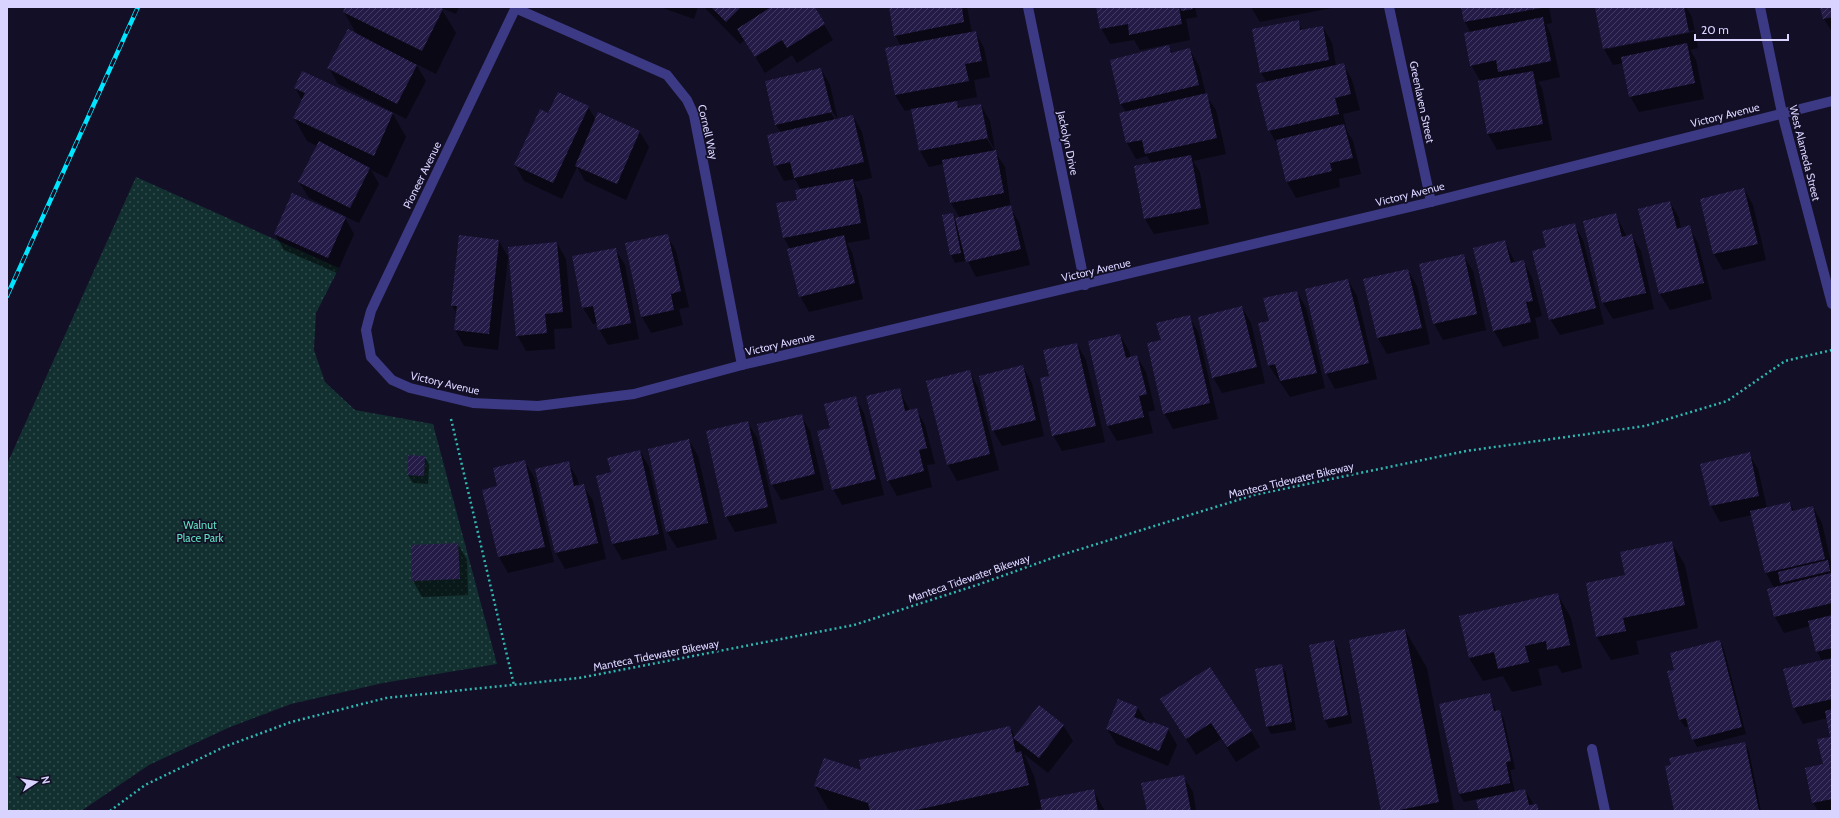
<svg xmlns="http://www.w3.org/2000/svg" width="1839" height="818" viewBox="0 0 1839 818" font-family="Cabin,sans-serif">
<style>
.park{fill:url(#park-dots)}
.shadow{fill:#0007;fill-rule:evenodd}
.building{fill:url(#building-hatch)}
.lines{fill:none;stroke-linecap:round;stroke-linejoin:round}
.path{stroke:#2fb8b0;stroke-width:2.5;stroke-dasharray:2 3;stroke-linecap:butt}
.minor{stroke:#3d3a85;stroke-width:10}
.rail-casing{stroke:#00e5ff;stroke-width:4.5}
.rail{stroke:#130f26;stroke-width:3;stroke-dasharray:9;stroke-linecap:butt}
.labels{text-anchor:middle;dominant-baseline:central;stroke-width:3.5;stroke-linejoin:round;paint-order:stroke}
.street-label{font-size:11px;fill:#d9d4ff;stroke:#130f26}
.park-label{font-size:11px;fill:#5fe0c0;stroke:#130f26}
</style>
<defs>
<pattern id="park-dots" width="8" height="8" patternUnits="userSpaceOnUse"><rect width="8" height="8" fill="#12302f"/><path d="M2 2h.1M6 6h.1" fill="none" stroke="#344d4e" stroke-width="1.8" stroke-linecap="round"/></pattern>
<pattern id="building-hatch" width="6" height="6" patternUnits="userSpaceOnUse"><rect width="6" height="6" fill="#241b47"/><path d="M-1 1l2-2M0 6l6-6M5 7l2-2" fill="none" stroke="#433b63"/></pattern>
</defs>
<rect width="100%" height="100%" fill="#130f26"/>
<path class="park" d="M136 177 339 268 316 313 314 350 325 382 355 410 433 424 497 664 383 683 291 704 230 727 149 765 81 811H7V464Z"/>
<g class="shadow">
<path d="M345 7H459L456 14 441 8 456 33 436 74 416 64 426 81 406 119 338 84 329 68 357 35 344 12Z"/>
<path d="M660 7H698L694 19Z"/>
<path d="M704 7H814L833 40 797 63 792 55 765 73 745 40 740 44Z"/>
<path d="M890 7H967L972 33 975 32 984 48 990 77 974 80 977 97 956 101 960 109 981 105 990 121 995 150 986 134 984 135 1005 167 1011 209 1019 222 1030 265 976 277 965 256 964 257 965 261 955 263 951 255 953 215 956 219 960 218 951 203 943 164 929 167 920 151 912 109 905 111 895 95 901 46 895 35Z"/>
<path d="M1097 7H1195L1197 17 1186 19 1190 40 1140 50 1134 40 1110 44 1101 28Z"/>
<path d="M1251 7H1332V8L1260 22Z"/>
<path d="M1462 7H1549L1552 23 1546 24 1551 35 1560 77 1538 82 1542 88 1552 140 1497 150 1488 134 1479 82H1481L1471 65V33L1465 22Z"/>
<path d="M1606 7H1686L1692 17 1698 48 1690 50 1696 60 1704 99 1639 112 1630 96 1623 63 1613 65 1604 49ZM1694 30V32L1608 49V47Z"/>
<path d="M1821 7H1832V32L1824 19Z"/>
<path d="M1298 22 1303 31 1323 27 1332 43 1336 66 1343 64 1352 80 1360 110 1343 114 1347 131 1353 141 1361 174 1339 179 1340 187 1296 198 1287 182 1278 146 1269 130 1267 82 1261 73 1253 30Z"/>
<path d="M1169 47 1173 54 1190 50 1199 66 1206 95 1216 110 1226 154 1193 161 1200 172 1209 224 1154 234 1145 219 1152 164 1147 156 1136 159 1127 143 1120 113 1126 112 1121 104 1111 60Z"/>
<path d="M821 69 830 85 838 120 853 116 862 132 872 178 854 182 862 196 870 239 847 243 852 252 863 299 809 312 800 296 790 249 784 238 801 190 795 179 784 181 775 165 781 133 776 125ZM830 107 838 120H835L828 108Z"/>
<path d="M302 72 393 114 406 137 387 178 371 170 379 184 359 223 344 216 354 234 337 273 284 250 275 234 343 215 309 198 299 182 317 146 307 141 294 118 302 100 295 88Z"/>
<path d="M588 107 596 120 639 131 649 147 626 200 585 181 577 167 562 199 524 181 515 165 548 114Z"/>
<path d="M1744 189 1753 205 1766 260 1723 270 1714 254 1701 200Z"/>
<path d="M1670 202 1679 218 1681 229 1689 227 1698 243 1712 299 1670 310 1660 294 1639 210Z"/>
<path d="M1616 215 1627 237 1632 236 1641 251 1654 309 1613 319 1603 303 1584 222Z"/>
<path d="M1574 224 1583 240 1604 324 1560 335 1550 319 1547 247Z"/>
<path d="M667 235 676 251 689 307 679 309 683 325 651 333 642 317Z"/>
<path d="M499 241 508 257 498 350 464 346 455 330 457 314 452 306Z"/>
<path d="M1505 241 1515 263 1523 261 1532 277 1542 316 1535 318 1539 338 1503 347 1494 331 1474 249Z"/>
<path d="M557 243 566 259 572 328 554 329 555 349 526 351 517 335Z"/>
<path d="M615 249 625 265 639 339 608 345 599 329 598 323 593 324 583 308 573 257Z"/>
<path d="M1463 255 1473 271 1486 330 1443 340 1434 324Z"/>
<path d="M1408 271 1417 286 1430 344 1387 354 1378 338 1364 280Z"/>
<path d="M1348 280 1357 296 1377 379 1335 389 1326 373Z"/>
<path d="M1297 292 1306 308 1325 388 1290 397 1269 366 1259 324 1270 322Z"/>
<path d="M1242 307 1251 323 1265 383 1222 393 1213 377Z"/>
<path d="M1189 316 1198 332 1218 419 1173 429 1164 413 1162 341Z"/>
<path d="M1120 335 1129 351 1131 358 1137 357 1146 372 1155 410 1148 412 1153 433 1117 441 1108 426Z"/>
<path d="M1077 344 1086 360 1105 442 1062 451 1053 435 1050 377Z"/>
<path d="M1023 367 1032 383 1044 436 1002 446 993 430Z"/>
<path d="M969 371 978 387 999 470 957 481 948 465 927 381Z"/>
<path d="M899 389 910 411 916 409 925 425 935 464 927 465 932 487 897 496 888 480Z"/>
<path d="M855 397 864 413 884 495 842 505 833 489 832 429Z"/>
<path d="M801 415 810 431 824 490 781 500 772 484Z"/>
<path d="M748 423 757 438 777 523 735 532 726 516Z"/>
<path d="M689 440 698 456 717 539 677 548 667 532 649 449Z"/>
<path d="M640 451 649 467 667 550 622 560 613 544 598 477 612 473Z"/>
<path d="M1749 454 1758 469 1767 508 1790 503 1794 511 1813 507 1822 523 1832 567V811H1818L1813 803 1832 738 1828 718 1803 724 1794 708 1785 670 1822 661 1817 651 1810 626 1784 633 1775 617 1774 588 1766 573 1752 515 1720 522 1711 506 1701 464Z"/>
<path d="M425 457 429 465 428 484 413 483 408 475Z"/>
<path d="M525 462 534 477 554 562 508 573 499 557 484 490 499 487Z"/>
<path d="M568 462 577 478 579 486 583 485 593 501 606 559 565 569 556 553 537 470Z"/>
<path d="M1671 542 1685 565 1698 628 1636 641 1639 654 1611 660 1597 637 1587 584 1627 576Z"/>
<path d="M458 544 467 560 468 595 422 597 413 581Z"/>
<path d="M1558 595 1571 618 1582 668 1562 673 1557 665 1538 669 1542 685 1512 692 1503 676 1483 681 1469 658Z"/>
<path d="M1405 630 1427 668 1454 811H1382Z"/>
<path d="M1333 641 1338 649 1352 723 1329 728 1325 720 1310 646Z"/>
<path d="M1720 641 1724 649 1746 734 1697 747 1693 739 1690 726 1685 727 1680 720 1675 671Z"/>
<path d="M1281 665 1286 673 1296 730 1271 734 1267 726Z"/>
<path d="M1489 694 1496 711H1499L1504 719 1515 769 1510 770 1515 793 1525 790 1534 805H1536L1540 811H1480L1487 797 1464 802 1459 794 1440 705Z"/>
<path d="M1161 699 1251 731 1260 747 1236 762 1221 739 1196 755Z"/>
<path d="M1119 700 1138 708 1147 723 1168 729 1177 745 1168 766 1117 745 1107 729Z"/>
<path d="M1063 725 1073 741 1048 773 1024 754 1034 776 1040 801 1093 790 1105 811H1043V808L1028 811H834L828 809 815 786 824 759 862 772 1010 727 1015 737Z"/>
<path d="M1744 743 1749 751 1761 811H1675Z"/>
<path d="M1183 776 1193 792 1196 811H1148Z"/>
</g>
<g class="building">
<path d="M345 7H439L443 9 422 51 343 12Z"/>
<path d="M711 7H741L726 22Z"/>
<path d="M771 7H815L825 24 787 48 782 40 755 57 737 29Z"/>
<path d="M889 7H962L964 22 894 36Z"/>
<path d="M1096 7H1179L1182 24 1129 35 1128 24 1100 29Z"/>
<path d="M1180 7H1193V9L1181 11Z"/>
<path d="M1461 7H1541V8L1464 22Z"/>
<path d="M1600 7H1684L1689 32 1603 49 1595 8Z"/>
<path d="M1820 7H1832V17L1823 19Z"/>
<path d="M1543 17 1551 61 1498 72 1496 60 1470 66 1464 33Z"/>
<path d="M1299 20 1300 30 1323 26 1329 60 1260 73 1252 29Z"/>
<path d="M348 29 417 65 397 104 327 68Z"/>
<path d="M976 31 982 61 965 64 969 81 895 95 885 48Z"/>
<path d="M1687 43 1695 83 1629 97 1621 57Z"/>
<path d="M1169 45 1171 53 1190 48 1199 85 1120 104 1110 60Z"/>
<path d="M1344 63 1351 94 1335 98 1339 114 1268 131 1256 84Z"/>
<path d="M821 68 832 112 775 125 765 81Z"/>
<path d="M302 71 393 113 374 156 293 118 305 93 294 88Z"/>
<path d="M1533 71 1543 124 1487 134 1478 81Z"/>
<path d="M558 92 589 106 553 183 514 165 540 109 548 113Z"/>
<path d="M1207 93 1217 138 1145 154 1142 140 1126 143 1119 113Z"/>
<path d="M957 101 958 108 981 104 988 138 919 151 911 109Z"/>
<path d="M598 112 640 131 617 184 575 166Z"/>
<path d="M853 115 864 162 794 178 790 162 774 166 767 135Z"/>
<path d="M1344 124 1353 158 1330 163 1332 171 1286 182 1276 140Z"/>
<path d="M319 141 370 168 350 208 298 182Z"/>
<path d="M996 150 1004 193 950 203 942 160Z"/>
<path d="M1191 155 1201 208 1144 219 1134 166Z"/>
<path d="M853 179 861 223 783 238 776 203 797 200 795 190Z"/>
<path d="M1744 188 1758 244 1713 254 1700 199Z"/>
<path d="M292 193 346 217 328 258 274 234Z"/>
<path d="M1670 201 1677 229 1690 225 1704 283 1659 294 1638 209Z"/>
<path d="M1011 205 1021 249 966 262 955 218Z"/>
<path d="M953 213 961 253 950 255 942 215Z"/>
<path d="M1616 213 1622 237 1632 234 1646 293 1602 303 1583 221Z"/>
<path d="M1575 223 1596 308 1549 320 1532 251 1546 247 1542 231Z"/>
<path d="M668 234 681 291 671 294 674 310 641 317 625 243Z"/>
<path d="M459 235 499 240 489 334 454 330 457 306H451Z"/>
<path d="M844 235 855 283 799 297 787 249Z"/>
<path d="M1505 240 1511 263 1524 260 1533 301 1526 302 1531 322 1493 331 1473 248Z"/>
<path d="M557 242 563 312 545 314 547 333 516 336 508 247Z"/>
<path d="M616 248 631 323 598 330 593 306 582 308 572 256Z"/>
<path d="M1464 254 1477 314 1433 324 1419 264Z"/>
<path d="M1408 269 1422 328 1377 338 1363 279Z"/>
<path d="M1348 279 1369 363 1325 374 1305 289Z"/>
<path d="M1297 291 1317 373 1280 381 1275 364 1268 366 1258 323 1269 321 1263 298Z"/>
<path d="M1242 306 1257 367 1212 378 1198 317Z"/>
<path d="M1190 315 1210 403 1163 414 1147 343 1161 340 1156 323Z"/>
<path d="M1120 334 1126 358 1137 355 1147 394 1139 396 1144 417 1107 426 1088 341Z"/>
<path d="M1077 343 1096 426 1052 436 1040 378 1049 376 1043 350Z"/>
<path d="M1023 365 1036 420 992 431 979 376Z"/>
<path d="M970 370 990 454 947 465 926 381Z"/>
<path d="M900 388 905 411 917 408 927 448 919 450 924 471 887 481 866 396Z"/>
<path d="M856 396 876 479 832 490 817 431 830 428 824 404Z"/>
<path d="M802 414 815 474 771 485 757 424Z"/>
<path d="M748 421 768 507 725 517 706 431Z"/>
<path d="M689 439 708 523 666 532 648 449Z"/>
<path d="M640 450 659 534 612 544 596 476 611 472 607 458Z"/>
<path d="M1750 452 1759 496 1710 506 1700 464Z"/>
<path d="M408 455 425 456 424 476 407 475Z"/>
<path d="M525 460 545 547 498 557 482 490 497 486 493 468Z"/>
<path d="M569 461 574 486 584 484 598 543 555 553 535 469Z"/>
<path d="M1790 502 1792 511 1813 506 1825 559 1765 573 1750 511Z"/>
<path d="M1672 541 1685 605 1623 618 1626 631 1596 637 1586 583 1625 575 1620 552Z"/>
<path d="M458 543 460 579 412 581 411 545Z"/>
<path d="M1828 560 1830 571 1780 583 1778 572Z"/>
<path d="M1831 573 1832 603 1774 617 1767 589Z"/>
<path d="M1558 593 1570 645 1547 650 1546 641 1525 646 1529 662 1498 669 1494 652 1469 658 1459 616Z"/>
<path d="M1832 615V648L1816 652 1808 621Z"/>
<path d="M1405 629 1439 802 1394 811H1381L1349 640Z"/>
<path d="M1334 640 1348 715 1324 720 1309 645Z"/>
<path d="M1720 640 1742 727 1692 740 1686 718 1679 720 1667 671 1674 670 1670 653Z"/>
<path d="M1832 658V699L1793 708 1783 669Z"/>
<path d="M1282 664 1292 722 1266 727 1255 669Z"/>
<path d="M1210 667 1252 731 1227 747 1211 723 1186 739 1160 699Z"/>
<path d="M1490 693 1494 711 1500 710 1511 761 1506 762 1510 783 1459 794 1439 704Z"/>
<path d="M1118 699 1138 707 1134 717 1152 724 1153 722 1169 728 1159 751 1106 729Z"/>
<path d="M1039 705 1064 725 1039 758 1013 738Z"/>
<path d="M1832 709V799L1812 803 1805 768 1823 764 1817 739 1830 737 1825 711Z"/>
<path d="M1010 726 1016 753 1021 751 1029 785 912 811H870L868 803 814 786 824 758 861 770 859 760Z"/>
<path d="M1745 742 1759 811H1674L1665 766 1671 765 1669 758Z"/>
<path d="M1184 775 1191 811H1147L1141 783Z"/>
<path d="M1094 789 1098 811H1042L1040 800Z"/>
<path d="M1525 789 1529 805 1537 804 1539 811H1479L1476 800Z"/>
</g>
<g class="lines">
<g class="path">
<path d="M451 419 514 685"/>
<path d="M110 811 145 785 224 747 291 722 386 698 579 678 854 625 980 584 1055 557 1254 495 1466 451 1645 426 1727 401 1785 361 1832 350"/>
</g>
<g class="minor">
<path d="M516 7 377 298 371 311 366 330 371 357 392 380 410 388 473 403 538 406 634 394 742 365 1431 202 1832 101"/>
<path d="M1028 7 1085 285"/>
<path d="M1389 7 1431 202"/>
<path d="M1760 7 1782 113 1832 304"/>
<path d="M515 8 667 75 687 100 694 115 742 365"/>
<path d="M1592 749 1605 811"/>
</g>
<defs>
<path id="rail" d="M7 296 138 7"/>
</defs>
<use href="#rail" class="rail-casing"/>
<use href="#rail" class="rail"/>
</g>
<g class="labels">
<g class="street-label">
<text transform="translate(1422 102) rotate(78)">Greenlaven Street</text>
<text transform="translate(1725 115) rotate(-14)">Victory Avenue</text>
<text transform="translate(708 132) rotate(77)">Cornell Way</text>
<text transform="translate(1068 143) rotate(78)">Jackolyn Drive</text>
<text transform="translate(1805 153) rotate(76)">West Alameda Street</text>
<text transform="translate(422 175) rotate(-64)">Pioneer Avenue</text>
<text transform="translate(1410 194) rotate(-14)">Victory Avenue</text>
<text transform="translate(1096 270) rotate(-13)">Victory Avenue</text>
<text transform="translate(780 344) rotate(-13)">Victory Avenue</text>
<text transform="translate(445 383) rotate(13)">Victory Avenue</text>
<text transform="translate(1291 480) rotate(-13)">Manteca Tidewater Bikeway</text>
<text transform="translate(969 578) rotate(-19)">Manteca Tidewater Bikeway</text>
<text transform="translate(656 655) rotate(-11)">Manteca Tidewater Bikeway</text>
</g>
<g class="park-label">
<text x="200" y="525">Walnut<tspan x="200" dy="13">Place Park</tspan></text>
</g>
</g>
<rect width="1839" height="818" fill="none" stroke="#d9d4ff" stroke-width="16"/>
<g transform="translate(36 782) rotate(78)" stroke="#130f26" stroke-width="3" paint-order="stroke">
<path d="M0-3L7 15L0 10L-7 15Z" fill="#d9d4ff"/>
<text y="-6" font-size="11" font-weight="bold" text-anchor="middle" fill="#d9d4ff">N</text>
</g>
<path d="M1695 34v6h93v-6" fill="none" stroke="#d9d4ff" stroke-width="2"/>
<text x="1701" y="34" font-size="12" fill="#d9d4ff" stroke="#130f26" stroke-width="3" paint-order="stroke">20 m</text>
</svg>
